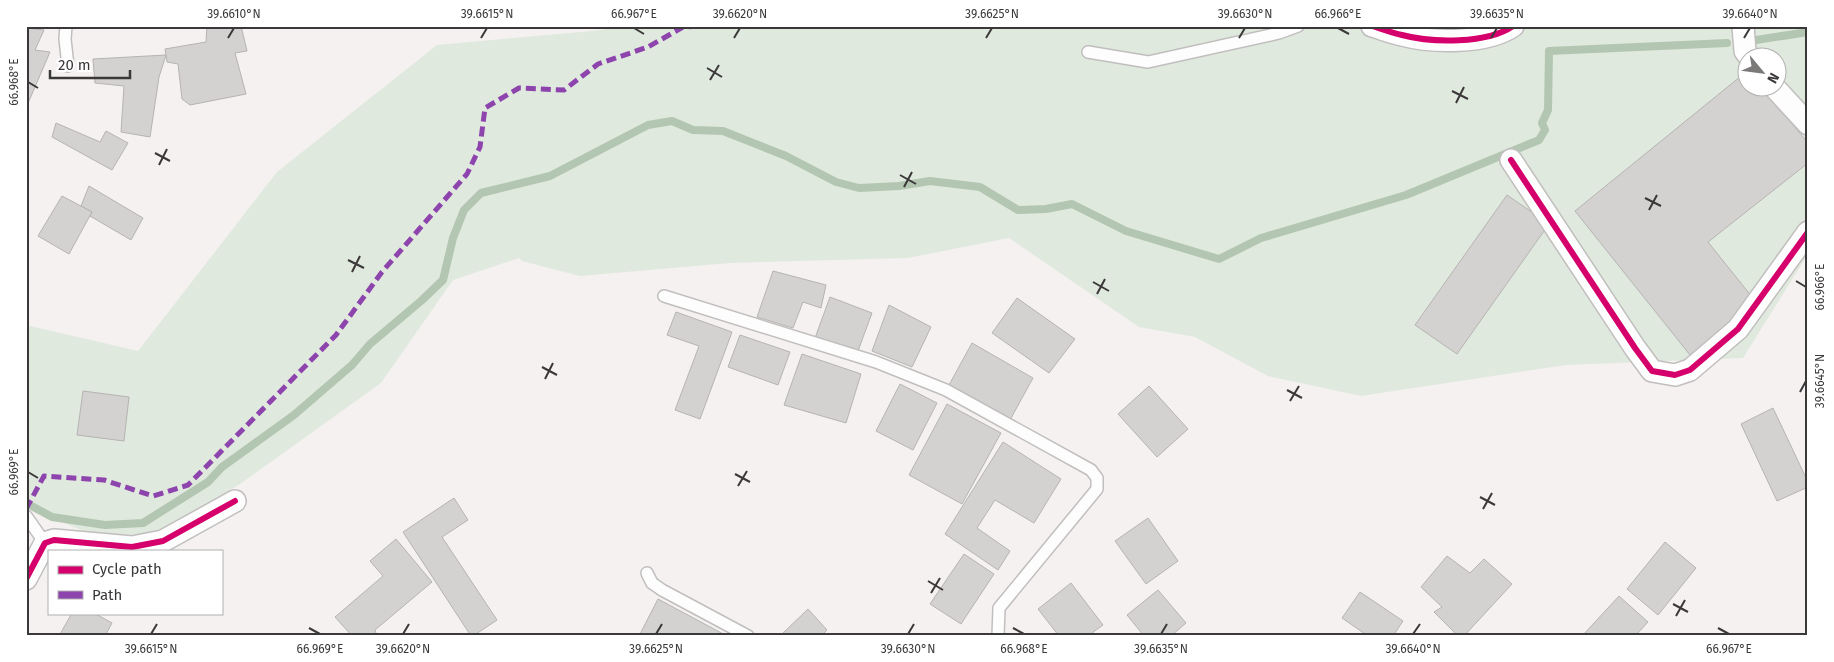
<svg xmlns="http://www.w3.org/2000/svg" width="1834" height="662" viewBox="0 0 1834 662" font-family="'Fira Sans',sans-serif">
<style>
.green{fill:#e0e9de;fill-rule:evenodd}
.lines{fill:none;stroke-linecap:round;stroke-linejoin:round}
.stream{stroke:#b3c6b1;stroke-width:8}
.building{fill:#d4d1d1;stroke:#b6b3b3}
.lane-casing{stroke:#c1bebe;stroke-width:14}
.street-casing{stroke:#c1bebe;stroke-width:24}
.lane{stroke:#fefdfd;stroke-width:11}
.street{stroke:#fefdfd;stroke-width:21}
.quiet{stroke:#8e44ad;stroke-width:5;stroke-dasharray:10 5;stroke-linecap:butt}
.cycleway-casing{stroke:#fff;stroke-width:9}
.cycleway{stroke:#d6006c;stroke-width:6}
.ticks{fill:none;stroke:#3b3839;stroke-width:2}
.neatline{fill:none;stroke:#3b3839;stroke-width:2}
.ticks-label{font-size:12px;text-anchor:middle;fill:#3b3839}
</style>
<rect width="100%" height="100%" fill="#f5f1f1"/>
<path class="green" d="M612 26H1808V254L1743 358 1566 365 1361 396 1268 376 1195 337 1139 327 1009 238 908 258 730 263 580 276 522 261 519 258 453 280 381 383 243 482 162 534 93 535 26 507V325L138 351 277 172 437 45 602 30ZM1746 58H1776V88H1746Z"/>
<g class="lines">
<g class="stream">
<path d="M1756 40 1808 32"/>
<path d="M26 503 52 517 105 525 143 523 208 482 222 467 294 415 352 365 370 344 421 301 443 280 453 238 464 210 481 193 550 176 648 125 672 121 693 130 723 131 786 156 836 182 859 188 899 186 930 181 980 187 1018 210 1046 209 1072 204 1126 231 1219 259 1261 238 1406 195 1539 140 1545 130 1542 123 1548 110 1549 51 1727 43"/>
</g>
</g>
<g class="building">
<path d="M207 26H241L247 51 235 53 246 94 190 105 182 99 178 64 167 62 165 49 206 42Z"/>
<path d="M26 28 44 30 35 50 50 52 26 108Z"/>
<path d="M166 55 159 77 150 137 121 132 124 86 95 83 93 59Z"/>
<path d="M1746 72V88H1763L1808 143V163L1708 242 1756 302 1690 355 1575 211Z"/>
<path d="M56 123 100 142 106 131 128 143 112 170 52 137Z"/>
<path d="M89 186 143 218 131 240 90 216 92 212 81 206Z"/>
<path d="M1507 195 1549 224 1457 354 1415 325Z"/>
<path d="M62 196 92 212 69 254 38 236Z"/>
<path d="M773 271 826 285 821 308 803 302 793 328 757 317Z"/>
<path d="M830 297 872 313 858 351 815 338Z"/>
<path d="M1017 298 1075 339 1049 373 992 333Z"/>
<path d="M889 305 931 327 912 367 872 351Z"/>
<path d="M676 312 732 332 700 419 675 410 699 346 667 335Z"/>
<path d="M740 335 790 352 778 385 728 367Z"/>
<path d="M972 343 1033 378 1010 420 949 385Z"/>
<path d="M802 354 861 374 846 423 784 405Z"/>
<path d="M900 384 937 403 913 450 876 431Z"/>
<path d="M1149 386 1188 429 1157 457 1118 414Z"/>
<path d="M83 391 129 397 124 441 77 435Z"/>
<path d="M947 404 1001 433 962 504 909 475Z"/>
<path d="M1773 408 1808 482V487L1777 501 1741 424Z"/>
<path d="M1003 442 1061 479 1034 523 995 500 977 528 1010 551 998 570 945 534Z"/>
<path d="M454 498 468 520 442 537 497 620 473 636H471L403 532Z"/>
<path d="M1148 518 1178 561 1146 584 1115 541Z"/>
<path d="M396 539 432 582 375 630 377 636H352L335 617 383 576 370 561Z"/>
<path d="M1665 542 1696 568 1658 615 1627 589Z"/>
<path d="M964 554 994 574 961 624 930 604Z"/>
<path d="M1447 556 1470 573 1484 559 1512 584 1464 636H1458L1434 612 1442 607 1421 587Z"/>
<path d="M1071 583 1103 625 1088 636H1059L1038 609Z"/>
<path d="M1158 590 1186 623 1171 636H1144L1127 615Z"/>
<path d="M1360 592 1403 621 1393 636H1368L1342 618Z"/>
<path d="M1619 596 1648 622 1635 636H1584L1583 635Z"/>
<path d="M658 599 727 636H639Z"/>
<path d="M808 609 827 630 821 636H783L781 635Z"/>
<path d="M72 613H94L112 623 105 636H59Z"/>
</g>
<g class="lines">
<defs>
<g id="lane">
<path d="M66 26 65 39 68 66"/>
<path d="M1088 52 1148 62 1279 33 1298 26"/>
<path d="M664 296 876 362 946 390 1091 470 1097 478V489L999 608 998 636"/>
<path d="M26 516 45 543"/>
<path d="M647 573 652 583 662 590 748 636"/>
</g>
<g id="street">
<path d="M1372 26C1382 29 1392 33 1402 35 1432 43 1487 44 1513 26"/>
<path d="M1743 26 1745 51 1750 58"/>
<path d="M1775 88 1808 124"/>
<path d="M1511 160 1635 348 1652 371 1675 375 1690 370 1738 329 1808 232"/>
<path d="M26 579 45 543 54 540 132 547 163 541 235 501"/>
</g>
</defs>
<use href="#lane" class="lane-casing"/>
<use href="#street" class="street-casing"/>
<use href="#lane" class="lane"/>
<use href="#street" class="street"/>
<path class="quiet" d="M26 509 44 476 104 480 153 496 188 485 336 335 382 272 467 174 480 147 485 108 519 88 564 90 598 64 648 47 683 27 701 26"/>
<defs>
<g id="cycleway">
<path d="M1372 26C1382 29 1392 33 1402 35 1432 43 1487 44 1513 26"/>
<path d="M1511 160 1635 348 1652 371 1675 375 1690 370 1738 329 1808 232"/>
<path d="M26 579 45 543 54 540 132 547 163 541 235 501"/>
</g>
</defs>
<use href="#cycleway" class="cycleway-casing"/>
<use href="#cycleway" class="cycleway"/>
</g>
<path class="ticks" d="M634 28 644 34M1338 28 1349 34M228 38 234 28M481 38 487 28M734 38 740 28M986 38 992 28M1239 38 1245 28M1491 38 1497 28M1744 38 1750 28M707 68 722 77M710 80 719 65M28 82 38 88M1452 91 1468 99M1456 103 1464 87M155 153 170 161M159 165 167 149M900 175 916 184M904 187 912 172M1645 198 1661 206M1649 210 1657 195M348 260 364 268M352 272 360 256M1796 281 1806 287M1093 282 1109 291M1097 294 1105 279M542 367 557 375M545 379 553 363M1287 390 1302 398M1800 392 1806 381M1290 401 1299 386M28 472 38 478M735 474 750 482M738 486 747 471M1480 497 1495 505M1483 509 1492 493M928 581 943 590M931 593 940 578M1673 604 1688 612M1676 616 1685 600M309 628 320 634M1013 628 1024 634M1718 628 1729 634M151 634 157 624M403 634 409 624M656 634 662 624M908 634 914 624M1161 634 1167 624M1413 634 1420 624"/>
<rect width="1834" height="662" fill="none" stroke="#ffffff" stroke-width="55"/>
<rect x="48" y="550" width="175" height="65" fill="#ffffff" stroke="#b1afb0"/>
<rect x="58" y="566" width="25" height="8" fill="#d6006c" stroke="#b1afb0"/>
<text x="92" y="574" font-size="15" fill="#3b3839">Cycle path</text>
<rect x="58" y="591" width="25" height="8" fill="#8e44ad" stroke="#b1afb0"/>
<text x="92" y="600" font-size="15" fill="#3b3839">Path</text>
<g transform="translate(1762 72) rotate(119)"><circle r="24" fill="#ffffff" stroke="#b1afb0"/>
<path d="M0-4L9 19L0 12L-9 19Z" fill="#7c7979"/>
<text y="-8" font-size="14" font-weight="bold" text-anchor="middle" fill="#3b3839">N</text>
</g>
<path d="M50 70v8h80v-8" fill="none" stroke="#3b3839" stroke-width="2.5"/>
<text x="58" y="70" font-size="15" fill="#3b3839" stroke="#ffffff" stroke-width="4" paint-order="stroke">20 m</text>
<rect x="28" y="28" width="1778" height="606" class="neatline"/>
<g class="ticks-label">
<text x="234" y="18">39.6610°N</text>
<text x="487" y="18">39.6615°N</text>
<text x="634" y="18">66.967°E</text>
<text x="740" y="18">39.6620°N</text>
<text x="992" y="18">39.6625°N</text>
<text x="1245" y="18">39.6630°N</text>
<text x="1338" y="18">66.966°E</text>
<text x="1497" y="18">39.6635°N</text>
<text x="1750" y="18">39.6640°N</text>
<text transform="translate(14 82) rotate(-90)" y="4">66.968°E</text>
<text transform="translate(1820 287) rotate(-90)" y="4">66.966°E</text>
<text transform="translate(1820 381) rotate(-90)" y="4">39.6645°N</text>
<text transform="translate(14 472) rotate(-90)" y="4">66.969°E</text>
<text x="151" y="653">39.6615°N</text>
<text x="320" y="653">66.969°E</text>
<text x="403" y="653">39.6620°N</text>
<text x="656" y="653">39.6625°N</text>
<text x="908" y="653">39.6630°N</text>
<text x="1024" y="653">66.968°E</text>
<text x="1161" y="653">39.6635°N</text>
<text x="1413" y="653">39.6640°N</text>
<text x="1729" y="653">66.967°E</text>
</g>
</svg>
